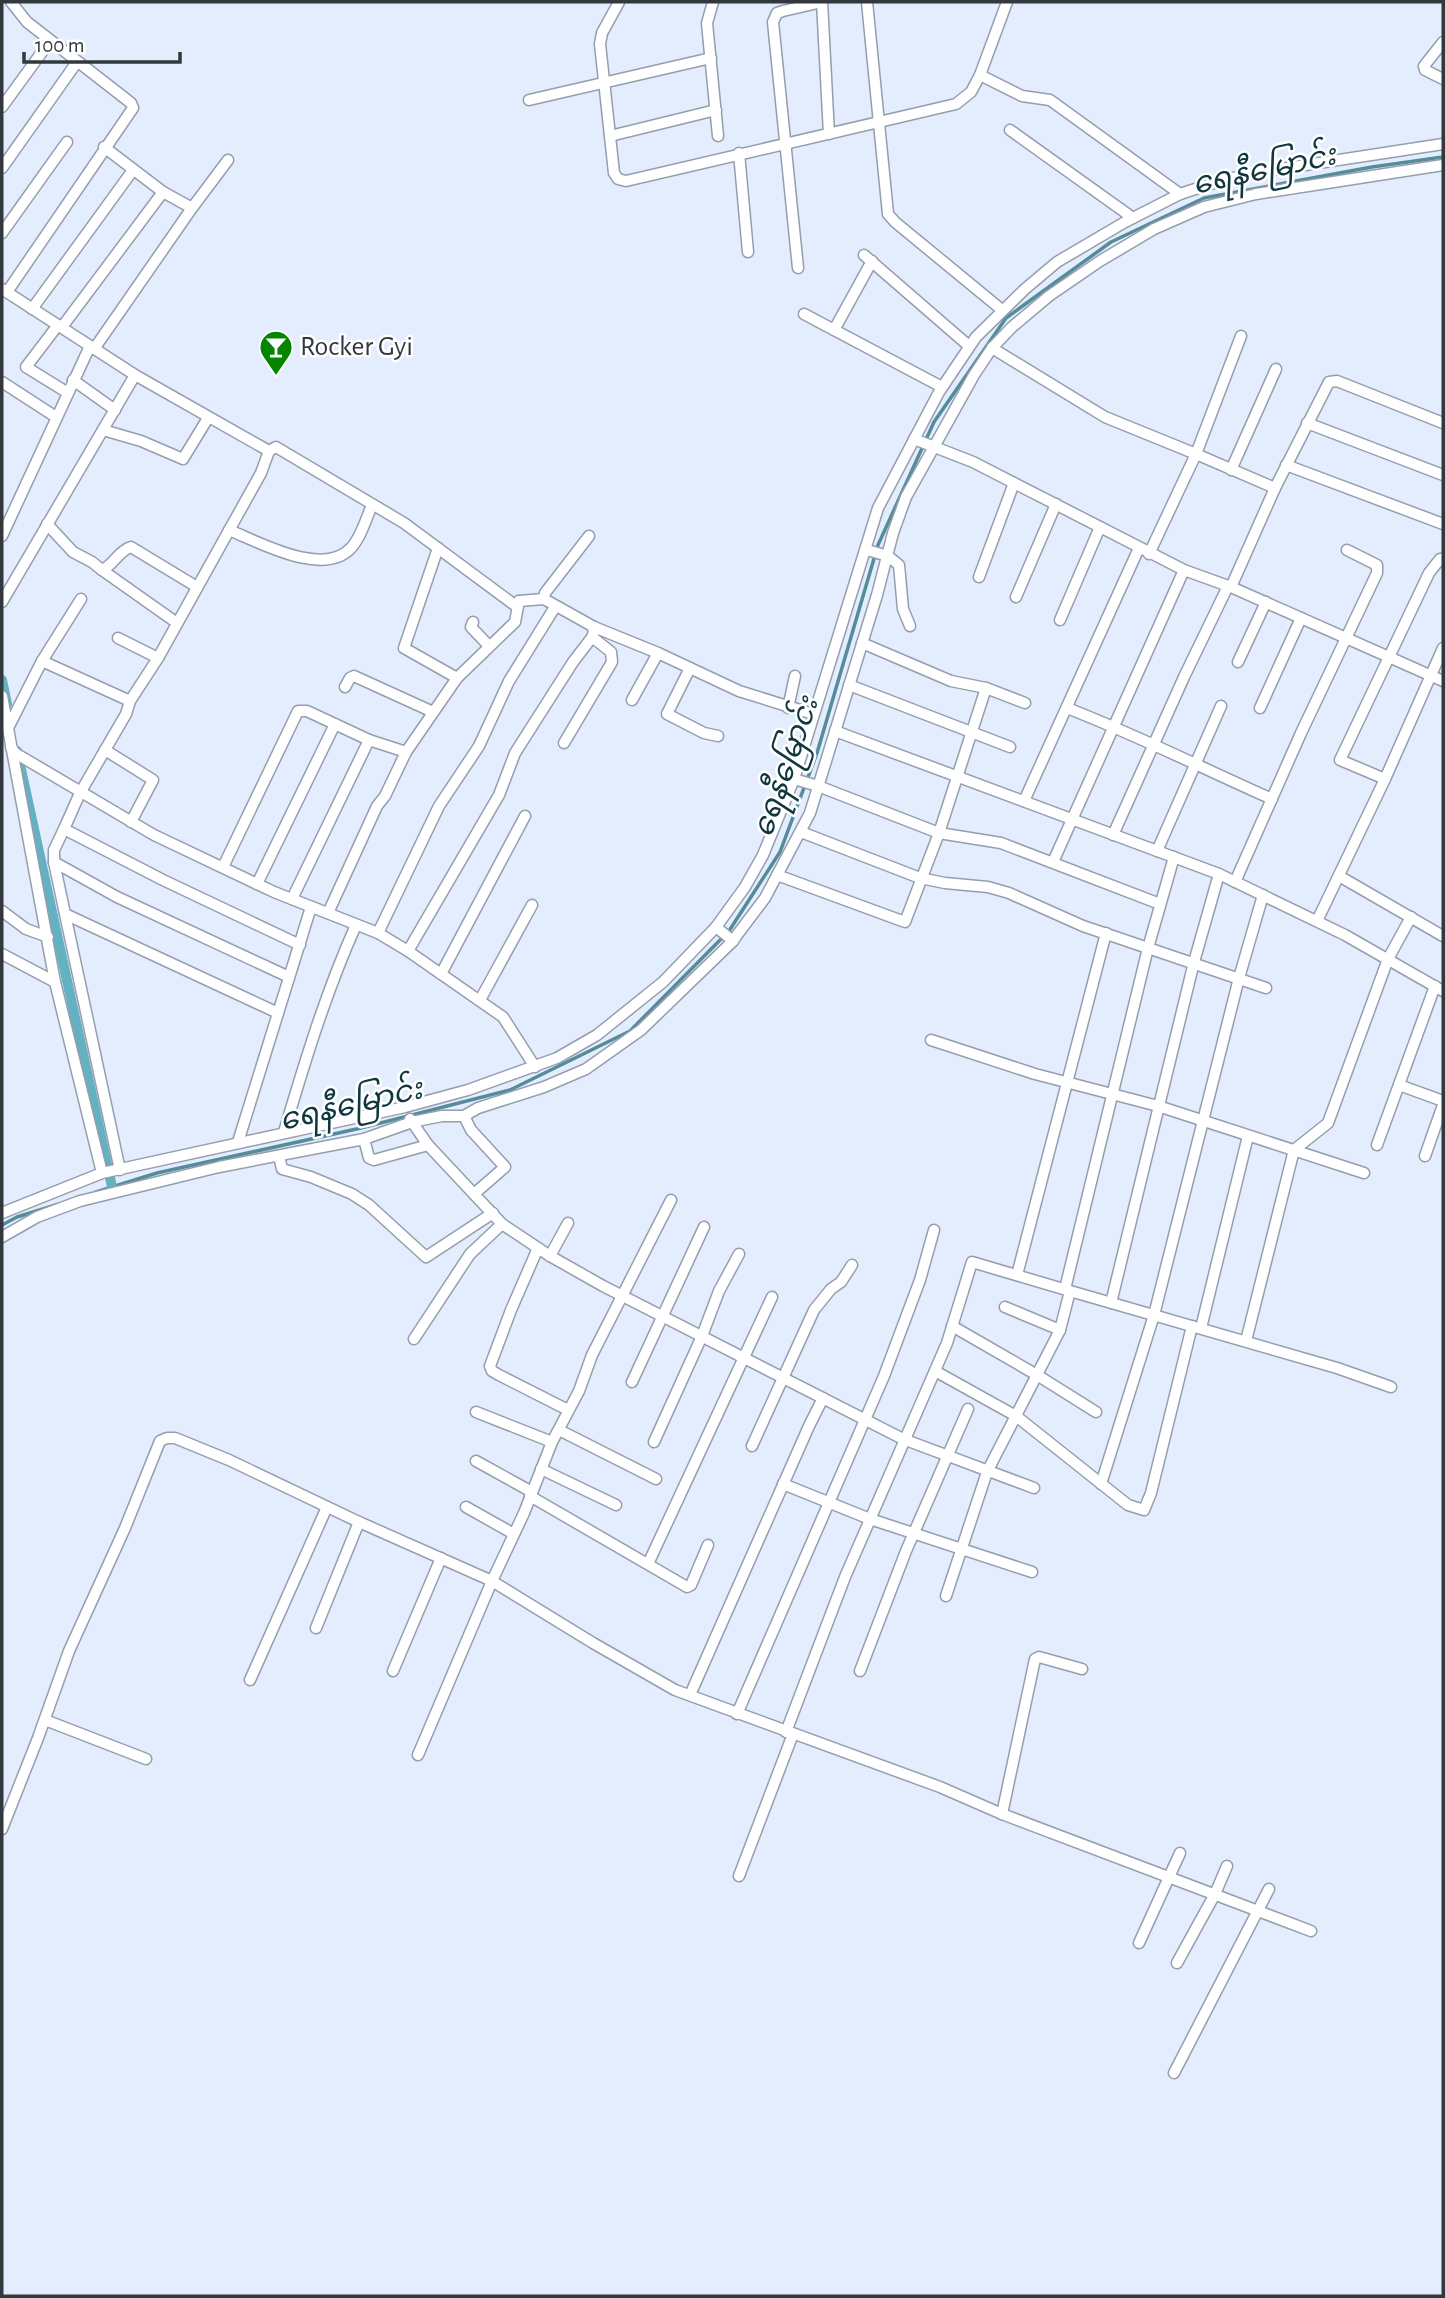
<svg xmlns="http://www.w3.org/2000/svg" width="1445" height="2298" viewBox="0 0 1445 2298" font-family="'Alegreya Sans','Noto Sans Myanmar',sans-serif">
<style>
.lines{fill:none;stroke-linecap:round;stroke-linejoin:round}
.stream{stroke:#558c9a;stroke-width:3.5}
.canal{stroke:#64b1c1;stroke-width:10}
.minor-casing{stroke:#959ead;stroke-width:13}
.minor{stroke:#fff;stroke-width:10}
.labels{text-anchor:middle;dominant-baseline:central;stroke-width:5;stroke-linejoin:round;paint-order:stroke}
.poi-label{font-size:28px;fill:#33373e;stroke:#fff;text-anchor:start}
.water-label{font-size:30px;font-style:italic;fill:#11373e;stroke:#fff}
</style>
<rect width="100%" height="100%" fill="#e3edfe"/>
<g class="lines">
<g class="stream">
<path d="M96 1192 157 1173 361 1128 510 1090 630 1031 729 931 780 852 817 753 878 545 934 422 1006 318 1111 242 1204 198 1372 167 1443 157"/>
<path d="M2 1225 17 1217 59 1204"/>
</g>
<g class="canal">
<path d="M2 680 7 704"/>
<path d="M17 751 112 1187"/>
</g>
<defs>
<g id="minor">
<path d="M619 2 602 33 600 44 614 173 618 179 626 181 956 104 971 92 980 75 1007 2"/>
<path d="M713 2 707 23 718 136"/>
<path d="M822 2 829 134"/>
<path d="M867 2 888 214 895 222 1002 310"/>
<path d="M1443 42 1424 66 1425 70 1443 79"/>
<path d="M980 75 1022 96 1050 100 1180 194"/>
<path d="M529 100 711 58"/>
<path d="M2 107 50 41"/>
<path d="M1010 130 1133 218"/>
<path d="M610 136 716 110"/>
<path d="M739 153 748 252"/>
<path d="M2 168 77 62"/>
<path d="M192 208 228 160"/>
<path d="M2 233 67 142"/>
<path d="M864 255 969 346"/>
<path d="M798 268 773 22 777 13 783 11 822 2"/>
<path d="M2 289 135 375 269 451"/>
<path d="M7 292 133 108 131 103 27 22 11 2"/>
<path d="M32 309 133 170"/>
<path d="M804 314 942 387"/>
<path d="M58 325 26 367 68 393"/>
<path d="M62 327 163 192"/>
<path d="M834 330 872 261"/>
<path d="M992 348 1105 417 1196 454 1241 336"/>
<path d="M94 349 192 208 163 192 104 147"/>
<path d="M73 380 115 410"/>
<path d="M2 382 56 417"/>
<path d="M1307 423 1443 475"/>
<path d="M103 430 141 441 183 459 208 418"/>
<path d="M914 439 973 462 1184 570 1231 587 1443 681"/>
<path d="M1286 465 1443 524"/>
<path d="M1231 470 1276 369"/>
<path d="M1275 488 1329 382 1337 381 1443 423"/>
<path d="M47 524 73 552 92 562 102 570C114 565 118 551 131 547L197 587"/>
<path d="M229 530C259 542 323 578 351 548 361 537 366 519 372 505"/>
<path d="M2 536 90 346"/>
<path d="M438 548 404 648 457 678"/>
<path d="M867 550 888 556 899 565 903 609 910 626"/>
<path d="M1149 554 1196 454 1275 488 1231 587"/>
<path d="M1443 559H1440L1429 573 1340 760 1385 779 1443 648"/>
<path d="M102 570 177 623"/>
<path d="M979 577 1014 483"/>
<path d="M1016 597 1056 504"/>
<path d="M544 599 545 593 589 536"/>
<path d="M2 602 135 375"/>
<path d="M1060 620 1100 527"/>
<path d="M473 622 471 627 489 646"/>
<path d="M118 638 158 658"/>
<path d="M862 643 951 681 986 688 1025 703"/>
<path d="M42 661 130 701"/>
<path d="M1238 662 1266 602"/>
<path d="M690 668 667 714 704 733 718 736"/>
<path d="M849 685 1010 747"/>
<path d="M345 687 350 678 354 676 433 712"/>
<path d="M2 696 55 982 102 1173"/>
<path d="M632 700 658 653"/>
<path d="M788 708 795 676"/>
<path d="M1067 708C1137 735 1204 769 1272 799"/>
<path d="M1260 708 1301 618"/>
<path d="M8 728 42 661 81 599"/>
<path d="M835 731 1219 874 1345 935 1443 991"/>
<path d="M564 743 612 662 611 652 592 637"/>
<path d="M11 747 15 753 154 835 274 892 378 933 408 951 503 1017 535 1067"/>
<path d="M105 750 153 780 131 822"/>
<path d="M794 779 818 786 939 833 1001 843 1160 904"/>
<path d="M1024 801 1139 548"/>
<path d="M64 829 54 850V862L117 897 289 977"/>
<path d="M801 832 920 878 945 883 988 887 1009 893 1083 926 1266 988"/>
<path d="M1113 835 1184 677 1228 586"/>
<path d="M1157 851 1221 706"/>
<path d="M54 862 65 914 278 1013"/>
<path d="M1053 862 1184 570"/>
<path d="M223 867 298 711H307L369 740 406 752"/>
<path d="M777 875 905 922 939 833 986 688"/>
<path d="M1339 876 1443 936"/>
<path d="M1235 882 1301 733 1377 573V565L1347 550"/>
<path d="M257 884 335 724"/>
<path d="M292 899 369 740"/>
<path d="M2 911 26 929 48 937"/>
<path d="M328 913 377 806 385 796 406 752 457 678 515 622 519 601"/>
<path d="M65 914 120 1170"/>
<path d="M1317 921 1385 779"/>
<path d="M716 927 733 941 737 935 765 898 810 813 877 595 893 533 906 497 974 375 992 348 1012 327 1049 296 1100 261 1154 229 1204 207 1256 194 1443 165"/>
<path d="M378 933 439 806 479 746 509 681 555 607"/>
<path d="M300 945 163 880 64 829 80 793 126 714 130 701 158 658 261 473 269 451 276 447 404 523 516 606 519 601 544 599 594 627 658 653 739 691 813 714"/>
<path d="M408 951 499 795 515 753 573 662 593 636 594 627"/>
<path d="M2 954 55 982"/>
<path d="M441 974 525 816"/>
<path d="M480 1000 532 905"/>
<path d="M931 1040 1035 1074 1158 1106 1364 1173"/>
<path d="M1399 1085 1443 1101"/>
<path d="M464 1116 471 1130 505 1167 474 1194"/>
<path d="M410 1119 428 1145 502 1224 550 1256 603 1286 903 1439 1034 1488"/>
<path d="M284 1132C305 1061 326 992 356 925"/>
<path d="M364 1139 369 1158 374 1160 428 1145"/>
<path d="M238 1142 311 907"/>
<path d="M1377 1145 1435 986"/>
<path d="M279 1156 282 1169 311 1177 352 1194 369 1205 426 1257 493 1213"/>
<path d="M1425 1156 1443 1105"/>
<path d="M2 1213 102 1173 405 1107 468 1090 557 1058 597 1035 663 982 716 927 745 887 763 855 794 779 878 508 939 392 976 337 1025 289 1057 262 1125 222 1180 194 1223 180 1267 171 1443 144"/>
<path d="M2 1237 37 1217 80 1201 219 1167 364 1139 412 1122 442 1116H464L478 1108 544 1087 586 1069 641 1030 733 941"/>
<path d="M538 1248 511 1310 490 1366 492 1371 499 1375 568 1410"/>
<path d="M550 1256 568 1223"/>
<path d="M1017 1275 1106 933"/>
<path d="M1065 1289 1148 948 1174 857"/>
<path d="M1111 1303 1194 962 1219 874"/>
<path d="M1005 1307 1060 1330"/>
<path d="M952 1326 1037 1375 1096 1412"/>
<path d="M1201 1328 1248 1136"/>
<path d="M414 1339 470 1254 502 1224"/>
<path d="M1246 1341 1294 1150 1328 1123 1388 959 1411 917"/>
<path d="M935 1371 1016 1416 1128 1505 1144 1510 1151 1493 1192 1326"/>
<path d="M632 1382 704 1227"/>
<path d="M476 1412 552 1442"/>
<path d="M559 1430 656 1479"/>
<path d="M654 1442 702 1336 719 1291 739 1254"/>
<path d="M752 1446 814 1310 831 1289 841 1282 852 1265"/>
<path d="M476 1461 532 1492"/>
<path d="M541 1469 616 1505"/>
<path d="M783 1484 870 1519 1032 1572"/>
<path d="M1101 1484 1154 1315 1239 978 1263 895"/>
<path d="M530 1496 687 1587 691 1585 708 1545"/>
<path d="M466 1507 514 1534"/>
<path d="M648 1564 772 1297"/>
<path d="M946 1596 987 1472 1060 1330 1070 1291 1337 1368 1391 1387"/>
<path d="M316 1628 359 1522"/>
<path d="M393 1671 441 1558"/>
<path d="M860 1671 906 1551 968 1409"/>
<path d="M250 1680 327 1507"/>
<path d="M690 1695 809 1426 823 1398"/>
<path d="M737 1714 884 1376 920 1280 934 1230"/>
<path d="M45 1720 146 1759"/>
<path d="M786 1732 845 1577 947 1343 972 1262 1070 1291"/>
<path d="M418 1755 492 1581 593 1643 675 1690 940 1787 1002 1814 1035 1659 1039 1657 1082 1669"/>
<path d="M1002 1814 1311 1931"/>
<path d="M2 1829 38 1738 69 1651 125 1528 160 1441 167 1438H175L229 1460 359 1522 492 1581 524 1513 552 1442 579 1391 592 1355 671 1200"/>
<path d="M739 1876 793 1734"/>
<path d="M1139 1943 1180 1853"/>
<path d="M1177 1963 1215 1894 1227 1866"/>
<path d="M1174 2073 1269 1889"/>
</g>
</defs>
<use href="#minor" class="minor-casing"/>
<use href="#minor" class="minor"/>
</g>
<defs>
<symbol id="bar-pin" viewBox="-11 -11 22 30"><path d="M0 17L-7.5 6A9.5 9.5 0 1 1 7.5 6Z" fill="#078400" stroke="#fff"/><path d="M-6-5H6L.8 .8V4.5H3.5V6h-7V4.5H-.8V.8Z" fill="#fff"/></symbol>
</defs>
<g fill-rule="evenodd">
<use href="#bar-pin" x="257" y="328" width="38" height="52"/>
</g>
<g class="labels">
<g class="poi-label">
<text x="300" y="347">Rocker Gyi</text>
</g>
<g class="water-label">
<text transform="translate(1264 170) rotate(-12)">ရေနီမြောင်း</text>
<text transform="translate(786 767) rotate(-71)">ရေနီမြောင်း</text>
<text transform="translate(351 1105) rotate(-13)">ရေနီမြောင်း</text>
</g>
</g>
<rect width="1445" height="2298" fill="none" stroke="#33373e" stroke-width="7"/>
<path d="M24 52v10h156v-10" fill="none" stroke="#33373e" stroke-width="3.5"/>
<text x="35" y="52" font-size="21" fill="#33373e" stroke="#ffffff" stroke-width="5" paint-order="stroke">100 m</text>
</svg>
